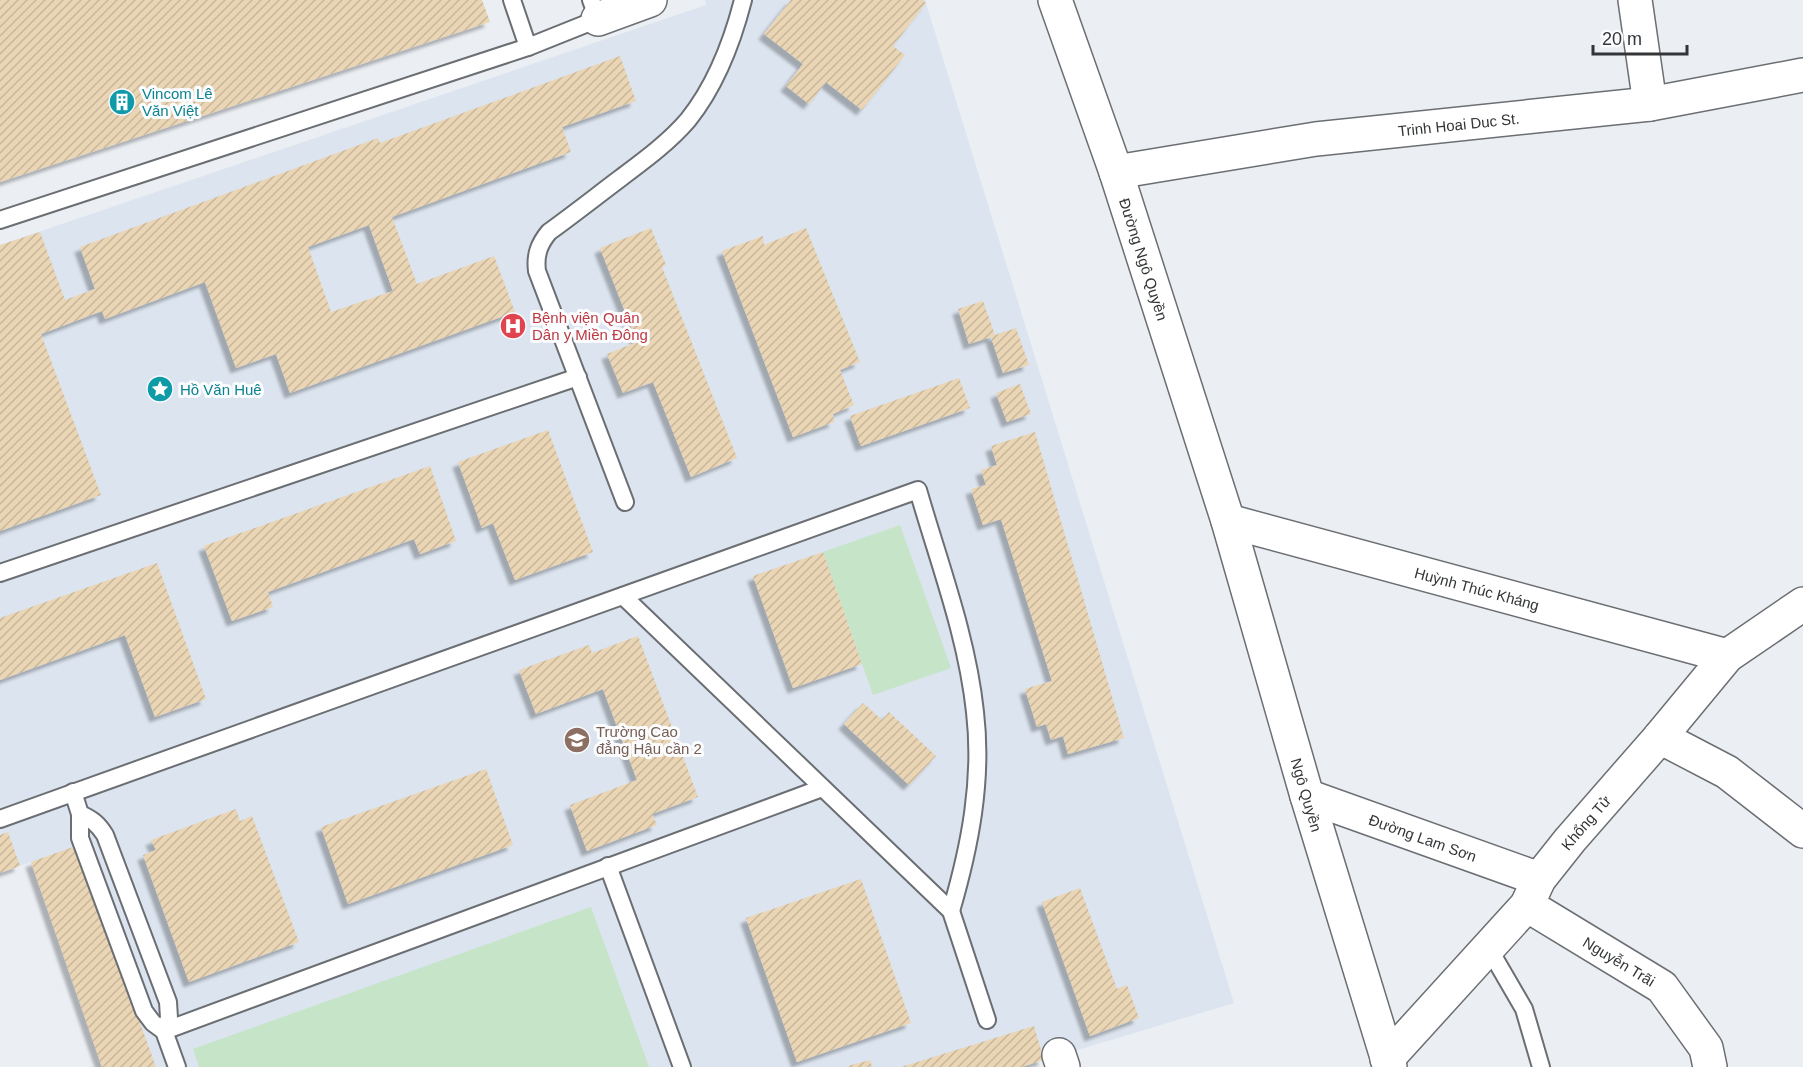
<svg xmlns="http://www.w3.org/2000/svg" width="1803" height="1067" viewBox="0 0 1803 1067" font-family="Helvetica,sans-serif">
<style>
.built{fill:#dbe4ef}
.green{fill:#c5e4c8}
.building{fill:url(#building-hatch);fill-rule:evenodd;filter:url(#shadow)}
.lines{fill:none;stroke-linecap:round;stroke-linejoin:round}
.lane-casing{stroke:#6b6e72;stroke-width:20}
.street-casing{stroke:#6b6e72;stroke-width:36}
.lane{stroke:#fff;stroke-width:16}
.street{stroke:#fff;stroke-width:33}
.labels{text-anchor:middle;dominant-baseline:central;stroke-width:6;stroke-linejoin:round;paint-order:stroke}
.culture-label{font-size:15px;fill:#0d838f;stroke:#fbfcfe;text-anchor:start}
.street-label{font-size:15px;fill:#333537;stroke:#fbfcfe}
.health-label{font-size:15px;fill:#be3a42;stroke:#fbfcfe;text-anchor:start}
.education-label{font-size:15px;fill:#785e54;stroke:#fbfcfe;text-anchor:start}
</style>
<defs>
<pattern id="building-hatch" width="6" height="6" patternUnits="userSpaceOnUse" patternTransform="scale(1.5)"><rect width="6" height="6" fill="#ead5b4"/><path d="M-1 1l2-2M0 6l6-6M5 7l2-2" fill="none" stroke="#c9b79b"/></pattern>
<filter id="shadow"><feDropShadow dx="-5.5" dy="5.5" stdDeviation="1.5" flood-color="#0004"/></filter>
</defs>
<rect width="100%" height="100%" fill="#ebeff4"/>
<path class="built" d="M705 0H925L1234 1003 1021 1067H102L31 862 0 873V245L706 5Z"/>
<g class="green">
<path d="M900 525 951 668 873 695 823 552Z"/>
<path d="M591 907 649 1067H199L193 1049Z"/>
</g>
<g class="building">
<path d="M0 0H482L490 22 0 182Z"/>
<path d="M791 0H923L926 3 893 46 905 55 862 110 826 82 809 104 786 86 803 64 764 34Z"/>
<path d="M620 56 636 101 562 127 571 152 392 217 417 284 494 256 515 312 290 393 276 354 236 368 205 282 105 319 102 311 41 334 101 495 0 531V245L40 232 65 300 95 289 80 247 378 138 380 143ZM369 225 393 291 331 312 308 247Z"/>
<path d="M651 228 666 265 662 267 737 458 691 477 653 382 623 393 607 354 637 342 600 248Z"/>
<path d="M806 228 860 362 840 370 854 405 833 414 834 422 793 437 722 251 763 236 764 245Z"/>
<path d="M983 301 995 335 1016 328 1029 365 1003 373 991 337 969 344 958 309Z"/>
<path d="M959 378 970 408 861 446 850 416Z"/>
<path d="M1020 384 1031 414 1007 422 996 393Z"/>
<path d="M548 430 593 552 515 580 493 523 482 528 458 462Z"/>
<path d="M1035 432 1124 738 1068 754 1063 736 1051 740 1046 724 1037 727 1025 689 1052 681 1001 519 983 525 971 489 986 485 981 470 997 465 991 446Z"/>
<path d="M430 466 456 541 420 554 414 539 268 592 273 607 232 621 204 546Z"/>
<path d="M823 552 862 664 793 688 753 576Z"/>
<path d="M157 563 206 699 155 717 125 635 0 680V618Z"/>
<path d="M638 636 698 797 652 814 657 825 587 851 570 805 637 780 603 689 536 714 519 670 589 645 592 653Z"/>
<path d="M863 703 882 720 889 712 936 756 909 785 844 724Z"/>
<path d="M486 769 513 845 348 904 321 827Z"/>
<path d="M236 809 240 821 252 816 299 942 189 982 143 855 156 850 151 840Z"/>
<path d="M8 832 20 866 0 873V835Z"/>
<path d="M76 846 156 1067H102L31 862Z"/>
<path d="M861 879 911 1023 797 1062 746 918Z"/>
<path d="M1080 888 1117 989 1127 985 1139 1018 1090 1036 1042 902Z"/>
<path d="M1034 1026 1044 1060 1021 1067H901Z"/>
<path d="M870 1060 872 1067H848V1066Z"/>
</g>
<g class="lines">
<defs>
<g id="lane">
<path d="M512 0 528 47"/>
<path d="M0 220 528 47 598 19 591 0"/>
<path d="M625 502 537 271C535 255 539 244 549 232 574 214 598 195 622 177 646 159 669 142 688 120 716 85 732 43 743 0"/>
<path d="M0 573 578 377"/>
<path d="M623 596 951 911 987 1020"/>
<path d="M73 792 80 814V838L140 1000 144 1011 153 1023 164 1031 177 1067"/>
<path d="M80 814C92 819 98 824 105 835L168 1002 169 1018 164 1031"/>
<path d="M0 819 918 490C939 563 967 636 975 712 983 780 970 846 951 911"/>
<path d="M608 866 682 1067"/>
<path d="M1488 947 1524 1009 1541 1067"/>
<path d="M164 1031 822 788"/>
</g>
<g id="street">
<path id="s1" d="M1055 0 1116 172 1228 521 1307 796 1390 1067"/>
<path d="M1635 0 1650 104"/>
<path d="M598 19 650 0"/>
<path id="s2" d="M1116 172 1316 139 1650 104 1803 75"/>
<path id="s3" d="M1228 521 1727 656"/>
<path d="M1660 737 1727 772 1803 831"/>
<path id="s4" d="M1307 796 1539 879"/>
<path id="s5" d="M1527 905 1662 987 1706 1048 1710 1067"/>
<path d="M1059 1055 1063 1067"/>
<path id="s6" d="M1387 1059 1527 905 1539 879 1570 840 1660 737 1727 656 1803 604"/>
</g>
</defs>
<use href="#lane" class="lane-casing"/>
<use href="#street" class="street-casing"/>
<use href="#lane" class="lane"/>
<use href="#street" class="street"/>
</g>
<defs>
<symbol id="building-disc" viewBox="-11 -11 22 22"><circle r="9.5" fill="#0f9aa8" stroke="#fbfcfe"/><path d="M-4-6H4V6H1V3H-1V6H-4ZM-2.5-4.3h1.7v1.8h-1.7ZM.8-4.3h1.7v1.8H.8ZM-2.5-1h1.7V.8h-1.7ZM.8-1h1.7V.8H.8Z" fill="#fff"/></symbol>
<symbol id="hospital-disc" viewBox="-11 -11 22 22"><circle r="9.5" fill="#e0444e" stroke="#fbfcfe"/><path d="M-5-5h3v3.5h4V-5h3V5h-3V1.5h-4V5h-3Z" fill="#fff"/></symbol>
<symbol id="sight-disc" viewBox="-11 -11 22 22"><circle r="9.5" fill="#0f9aa8" stroke="#fbfcfe"/><path d="M0-6L1.8-2.2L6-1.7L2.9 1.2L3.7 5.4L0 3.3L-3.7 5.4L-2.9 1.2L-6-1.7L-1.8-2.2Z" fill="#fff"/></symbol>
<symbol id="university-disc" viewBox="-11 -11 22 22"><circle r="9.5" fill="#8d6e63" stroke="#fbfcfe"/><path d="M0-5L7-2L0 1L-7-2ZM-4 1L0 2.5L4 1V4Q0 6-4 4Z" fill="#fff"/></symbol>
</defs>
<g fill-rule="evenodd">
<use href="#building-disc" x="107" y="87" width="30" height="30"/>
<use href="#hospital-disc" x="498" y="311" width="30" height="30"/>
<use href="#sight-disc" x="145" y="374" width="30" height="30"/>
<use href="#university-disc" x="562" y="725" width="30" height="30"/>
</g>
<g class="labels">
<g class="culture-label">
<text x="142" y="93">Vincom Lê<tspan x="142" dy="17">Văn Việt</tspan></text>
<text x="180" y="389">Hồ Văn Huê</text>
</g>
<g class="street-label">
<text stroke="none"><textPath href="#s2" startOffset="346">Trinh Hoai Duc St.</textPath></text>
<text stroke="none"><textPath href="#s1" startOffset="274">Đường Ngô Quyền</textPath></text>
<text stroke="none"><textPath href="#s3" startOffset="258">Huỳnh Thúc Kháng</textPath></text>
<text stroke="none"><textPath href="#s1" startOffset="834">Ngô Quyền</textPath></text>
<text stroke="none"><textPath href="#s6" startOffset="310">Khổng Tử</textPath></text>
<text stroke="none"><textPath href="#s4" startOffset="123">Đường Lam Sơn</textPath></text>
<text stroke="none"><textPath href="#s5" startOffset="108">Nguyễn Trãi</textPath></text>
</g>
<g class="health-label">
<text x="532" y="317">Bệnh viện Quân<tspan x="532" dy="17">Dân y Miền Đông</tspan></text>
</g>
<g class="education-label">
<text x="596" y="731">Trường Cao<tspan x="596" dy="17">đẳng Hậu cần 2</tspan></text>
</g>
</g>
<path d="M1593 45v9h94v-9" fill="none" stroke="#333537" stroke-width="3"/>
<text x="1602" y="45" font-size="18" fill="#333537" stroke="#fbfcfe" stroke-width="4.5" paint-order="stroke">20 m</text>
</svg>
